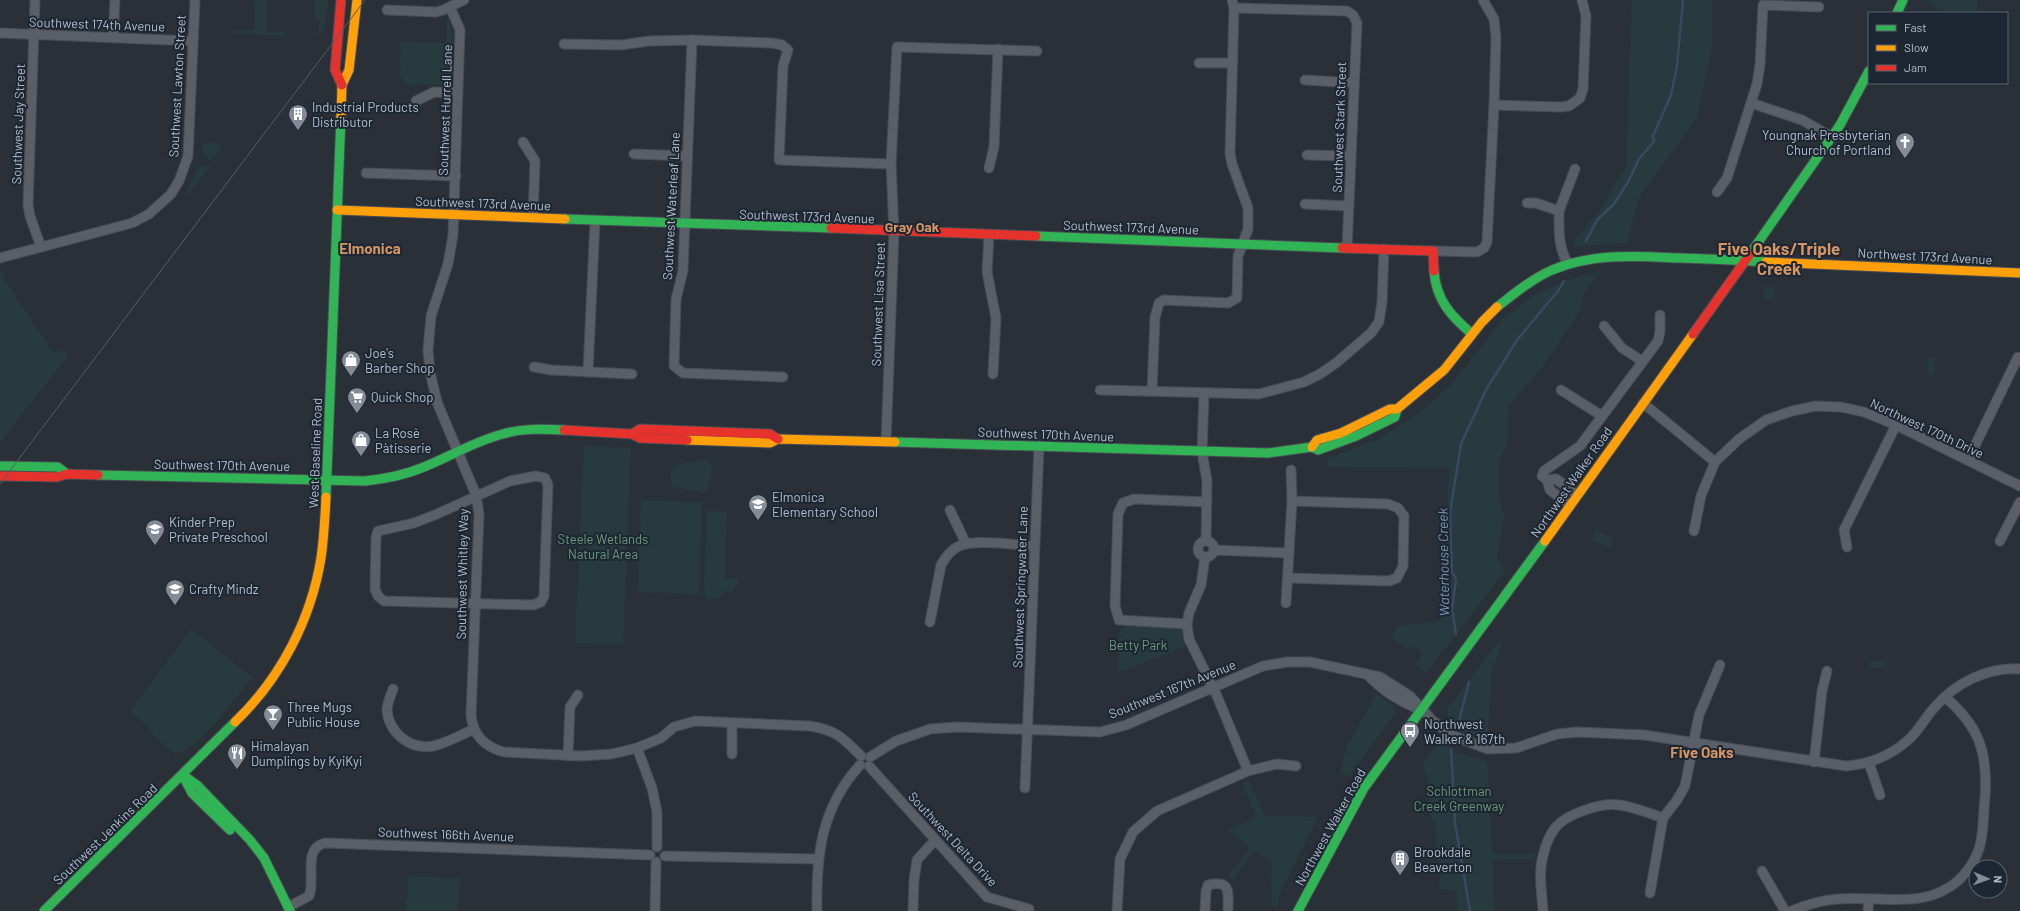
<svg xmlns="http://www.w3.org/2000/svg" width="2020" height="911" viewBox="0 0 2020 911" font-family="Barlow,sans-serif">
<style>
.green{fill:#273a3e}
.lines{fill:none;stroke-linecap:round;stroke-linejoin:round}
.stream{stroke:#384963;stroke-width:2.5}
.street-casing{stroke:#484c53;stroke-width:11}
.fast-casing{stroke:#484c53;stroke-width:11}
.slow-casing{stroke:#484c53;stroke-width:11}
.jam-casing{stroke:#484c53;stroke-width:11}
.street{stroke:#5a5e66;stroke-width:9}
.fast{stroke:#30b455;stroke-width:9}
.slow{stroke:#ff9f0a;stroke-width:9}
.jam{stroke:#e5322d;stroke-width:9}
.tram{stroke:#595d64;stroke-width:1}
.labels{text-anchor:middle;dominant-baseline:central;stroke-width:4;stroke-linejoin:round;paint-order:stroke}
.street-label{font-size:13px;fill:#b4bcc9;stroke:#1d2633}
.poi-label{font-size:13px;fill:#b4bcc9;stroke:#1d2633;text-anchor:start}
.park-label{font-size:13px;fill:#6b9a76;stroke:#1d2633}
.neighbourhood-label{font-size:14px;font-weight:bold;fill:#d59563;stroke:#1d2633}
.water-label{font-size:14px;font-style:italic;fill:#7c92b1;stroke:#1d2633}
.quarter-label{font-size:15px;font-weight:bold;fill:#d59563;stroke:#1d2633}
.district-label{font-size:17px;font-weight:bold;fill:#d59563;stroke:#1d2633}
</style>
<rect width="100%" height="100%" fill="#2a3038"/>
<g class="green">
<path d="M255 0H267L266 31 286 32V36L234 34V30H254Z"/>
<path d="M315 0H328L324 31 319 37 318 28 321 20 315 19Z"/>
<path d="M1632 0H1712V46L1697 118 1639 197 1627 243 1574 246V241L1601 208 1626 166Z"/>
<path d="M1927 0H1978L1977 13H1945C1942 7 1932 5 1927 0Z"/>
<path d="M447 18C456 30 454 66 451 81 443 89 420 81 408 86L400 76 401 42 446 43Z"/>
<path d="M203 143H219L222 147 211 161 203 154Z"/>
<path d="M199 166H210L188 195 186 193Z"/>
<path d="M0 270 5 274 2 276 54 354 61 349 68 356 0 442Z"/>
<path d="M1600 272 1584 293 1581 309 1541 369 1509 405 1508 440 1499 462 1498 496 1504 515 1497 557 1505 571 1426 673 1415 665 1423 653 1411 645 1409 649 1392 639 1397 626 1440 621 1445 574 1449 468 1328 467V458L1377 440 1415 416 1449 387 1503 319 1534 295 1564 281Z"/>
<path d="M1765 286 1775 287 1774 300 1764 299Z"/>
<path d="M1928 358H1935L1934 375H1927Z"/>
<path d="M584 446 631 448 623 645 575 643Z"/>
<path d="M698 460 709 461 712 465 711 477 706 493 673 487C664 467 680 461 696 462Z"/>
<path d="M641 500 702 502 699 594 638 592Z"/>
<path d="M707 510 727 512 725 578 741 579 731 593 727 590 717 599H706L704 592Z"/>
<path d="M1595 530 1613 538 1610 548 1591 540Z"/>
<path d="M1128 626 1178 628 1182 630 1187 646 1118 673 1119 634 1122 628Z"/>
<path d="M191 629 252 677C238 695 197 752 175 754L156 739 149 728 130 711Z"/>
<path d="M1501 638V647L1491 673 1488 738C1474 735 1457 731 1448 719L1447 709Z"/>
<path d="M1870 661H1886L1887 668H1870Z"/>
<path d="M1376 694 1394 706 1395 714 1349 776 1340 773 1347 747Z"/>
<path d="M1438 743 1460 754 1487 761 1492 854H1535L1534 859 1493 860 1495 911H1458L1456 890 1440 889 1435 825 1429 813V786L1423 764Z"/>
<path d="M1249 780 1264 815 1318 817 1278 897 1279 906H1271L1272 862 1255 851 1232 880 1228 876 1250 848 1228 830 1256 817 1242 783Z"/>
<path d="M409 876 460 878 458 911H405Z"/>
</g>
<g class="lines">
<g class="stream">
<path d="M1586 241 1597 220 1614 204 1628 182 1639 159 1654 141 1653 136 1671 95 1677 66 1683 0"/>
<path d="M1456 634 1452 609 1456 580 1452 571 1450 513 1461 444 1486 390 1517 340 1558 291 1564 281"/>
<path d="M1459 721 1469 682"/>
<path d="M1451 749 1455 823 1470 911"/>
</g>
<defs>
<g id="street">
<path d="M35 0 28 205 30 216 41 247"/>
<path d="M1483 0 1494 19 1496 37 1494 105 1561 107 1569 106 1580 98 1583 89 1586 16 1582 0"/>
<path d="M450 7 460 30 453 235 448 264 431 316 428 350 430 372 437 402 476 495 479 514 471 715C473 735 485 747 504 752L581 756 612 754 637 748 661 738 674 727 695 721 810 726C836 730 843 738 861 756"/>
<path d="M1234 8 1347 11 1353 15 1357 23 1347 248"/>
<path d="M387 10 436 12 443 10 464 0"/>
<path d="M0 33 192 41"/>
<path d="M113 37 115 0"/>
<path d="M692 40 683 271 676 299 674 366 683 373 783 377"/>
<path d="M564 44 621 45 649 41 692 40 772 43 782 45 788 50 783 66 779 160 891 164"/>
<path d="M1199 63H1233"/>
<path d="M1305 80 1354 83"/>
<path d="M416 101 434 92 457 93"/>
<path d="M1751 103 1802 120 1832 137"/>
<path d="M523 142 535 161 533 218"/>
<path d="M634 154 687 156"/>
<path d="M1307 155 1351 156"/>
<path d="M989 168 994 147 998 49"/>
<path d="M366 173 456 176"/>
<path d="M1717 192 1727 178 1757 84 1760 65 1763 5 1819 7"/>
<path d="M1527 203H1536L1559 211C1559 231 1558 247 1568 264"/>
<path d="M1305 204 1349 206"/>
<path d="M1559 211 1575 169"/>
<path d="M989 235 987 272 996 318 993 374"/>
<path d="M1433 251 1477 252 1484 248 1487 242 1494 105"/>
<path d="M0 258 132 223 149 214 171 194 179 181 188 156 195 0"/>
<path d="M1604 326 1622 348 1642 361"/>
<path d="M534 367 551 370 632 374"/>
<path d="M588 372 595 221"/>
<path d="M1100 390 1259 394 1304 382 1320 374 1336 363 1371 333 1379 322 1382 302 1384 249"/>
<path d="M1561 390 1602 416"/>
<path d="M1152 391 1155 317 1159 303 1164 300 1228 303 1237 298 1238 256 1248 229V208L1232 164 1230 153 1234 8 1232 0"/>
<path d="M1204 394 1202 452 1207 481 1206 541"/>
<path d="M1643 403 1715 462"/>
<path d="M886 442 894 232 891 164 897 47 1037 51"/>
<path d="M1968 460 2018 357"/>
<path d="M536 476 545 478 548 485 544 596 541 602 533 605 384 601 378 596 375 589 376 537 378 531 414 523 437 514 510 481Z"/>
<path d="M1547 480 1556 479 1578 495"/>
<path d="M1570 505 1550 490 1547 480 1542 476 1544 471 1580 446 1658 341 1660 331V315"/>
<path d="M950 510 966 544"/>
<path d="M1694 531 1701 496 1715 462 1739 439 1766 420 1792 411 1816 406 1841 407 1864 412 1896 425 2020 486"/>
<path d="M2000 541 2020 502"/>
<circle cx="1206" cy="549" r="8"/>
<path d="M1847 547 1844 530 1896 425"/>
<path d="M1214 550 1289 553"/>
<path d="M1205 557 1201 585 1189 613 1187 624 1189 639 1217 696 1248 771"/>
<path d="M1288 578 1389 581 1397 578 1403 566 1404 516 1398 508 1388 504 1292 501"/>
<path d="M1286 603 1292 501 1291 470"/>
<path d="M930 622 941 565C945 558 950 551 957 547 974 538 1014 545 1034 546"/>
<path d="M1187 624 1119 620 1115 606 1118 514 1123 503 1134 499 1207 502"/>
<path d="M1368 675C1382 691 1401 702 1421 710"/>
<path d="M393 689C391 695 387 704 387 710 389 733 410 750 433 746 447 743 461 735 474 729"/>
<path d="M637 748 652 788 657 812V847"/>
<path d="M732 754V723"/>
<path d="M568 756 570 707 578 695"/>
<path d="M870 757 896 741 930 729 957 727 1100 732 1126 725 1263 666 1287 662H1310L1380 677 1410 696 1432 720 1451 735 1488 749 1516 748 1557 734 1578 732 1644 735 1846 766C1869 764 1890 756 1907 741 1919 731 1924 719 1934 708 1955 683 1987 667 2020 669"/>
<path d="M1814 762 1822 691 1827 671"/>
<path d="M1869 763 1880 795"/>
<path d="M869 766 987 897 1029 909 1028 911"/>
<path d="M1025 788 1039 446"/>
<path d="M665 856 818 859"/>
<path d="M1762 871 1785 911"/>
<path d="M1650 893 1663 818 1677 800 1685 786 1699 715 1720 665"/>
<path d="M288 907 309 896C316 880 302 848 325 843L650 855"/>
<path d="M655 911 656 862"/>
<path d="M817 911C816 855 821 808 860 765"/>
<path d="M913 911 914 880 917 860 935 840"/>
<path d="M1117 911 1120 859 1133 832 1157 811 1248 771 1277 764 1296 766"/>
<path d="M1205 911 1206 891 1208 885C1232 879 1228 894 1228 911"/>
<path d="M1543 911C1542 893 1538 873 1543 856 1545 847 1549 836 1555 828 1566 814 1602 802 1619 805 1634 807 1649 813 1663 818"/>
<path d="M1791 911C1806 905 1822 900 1838 899 1881 895 1924 911 1959 880 1968 871 1975 861 1979 849 1984 834 1983 815 1985 798 1988 753 1980 727 1945 697"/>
<path d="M1868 911 1869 899"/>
</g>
<g id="fast">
<path d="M1897 13 1903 0"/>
<path d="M565 219 831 228"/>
<path d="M1036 236 1342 248"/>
<path d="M1750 254 1840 125 1869 71"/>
<path d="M1434 271C1436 300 1451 316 1472 334"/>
<path d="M1497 307C1515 293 1532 279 1552 270 1593 253 1635 256 1678 258 1707 259 1737 260 1766 262"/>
<path d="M895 442 1268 453 1312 447 1318 450 1356 436 1395 417 1397 409"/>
<path d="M0 466 58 467 67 474"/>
<path d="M98 475 365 481C385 479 405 475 424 467 451 456 475 441 503 434 523 428 544 429 564 430"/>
<path d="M326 497 341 116"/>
<path d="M183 775 198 786 250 840 264 858 290 911"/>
<path d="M184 778 192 793 230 830"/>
<path d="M44 911 235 722"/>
<path d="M1298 911 1364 788 1545 541"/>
</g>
<g id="slow">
<path d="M341 116 342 85 349 70 357 0"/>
<path d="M337 210 565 219"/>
<path d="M1766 262 2020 273"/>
<path d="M687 440 770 443 778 439 895 442"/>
<path d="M1312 447 1317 440 1341 433 1390 409H1397L1444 370 1482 322 1497 307"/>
<path d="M1545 541 1693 334"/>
<path d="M235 722C280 679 311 620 321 558 324 538 325 517 326 497"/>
</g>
<g id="jam">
<path d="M341 0 335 70 342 85"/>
<path d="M831 228 1036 236"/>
<path d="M1342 248 1433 251 1434 271"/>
<path d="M1693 334 1750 254"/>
<path d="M564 430 632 434 640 438 687 440"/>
<path d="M632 434 640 429 770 434 778 439"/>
<path d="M0 476 57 477 67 474 98 475"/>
</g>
</defs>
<use href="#street" class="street-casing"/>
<use href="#fast" class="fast-casing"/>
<use href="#slow" class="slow-casing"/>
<use href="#jam" class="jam-casing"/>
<use href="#street" class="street"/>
<use href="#fast" class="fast"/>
<use href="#slow" class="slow"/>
<use href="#jam" class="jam"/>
<path class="tram" d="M0 484 365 0"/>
</g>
<defs>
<symbol id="building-pin" viewBox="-11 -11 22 30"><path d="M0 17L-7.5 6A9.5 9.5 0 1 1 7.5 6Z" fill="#848b96" stroke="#1d2633"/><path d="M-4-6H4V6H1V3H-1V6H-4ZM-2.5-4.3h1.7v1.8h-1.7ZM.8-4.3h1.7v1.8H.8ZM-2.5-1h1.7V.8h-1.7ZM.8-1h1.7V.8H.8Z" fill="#fff"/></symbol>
<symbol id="church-pin" viewBox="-11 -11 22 30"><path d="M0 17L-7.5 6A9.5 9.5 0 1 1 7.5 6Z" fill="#848b96" stroke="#1d2633"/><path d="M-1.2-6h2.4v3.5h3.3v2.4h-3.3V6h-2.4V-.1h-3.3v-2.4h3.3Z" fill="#fff"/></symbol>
<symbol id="shop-pin" viewBox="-11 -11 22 30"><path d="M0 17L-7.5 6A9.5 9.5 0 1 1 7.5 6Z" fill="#848b96" stroke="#1d2633"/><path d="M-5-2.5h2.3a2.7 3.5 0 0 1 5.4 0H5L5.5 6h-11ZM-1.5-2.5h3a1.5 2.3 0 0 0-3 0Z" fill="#fff"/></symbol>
<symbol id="supermarket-pin" viewBox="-11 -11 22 30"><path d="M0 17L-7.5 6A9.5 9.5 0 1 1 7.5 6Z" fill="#848b96" stroke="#1d2633"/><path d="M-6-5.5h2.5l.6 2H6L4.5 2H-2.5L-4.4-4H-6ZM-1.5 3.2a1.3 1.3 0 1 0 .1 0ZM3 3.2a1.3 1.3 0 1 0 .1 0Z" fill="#fff"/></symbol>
<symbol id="school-pin" viewBox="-11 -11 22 30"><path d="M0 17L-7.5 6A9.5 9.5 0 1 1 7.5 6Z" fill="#848b96" stroke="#1d2633"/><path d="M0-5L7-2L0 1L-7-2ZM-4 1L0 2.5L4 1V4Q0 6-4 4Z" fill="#fff"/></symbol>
<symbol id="bar-pin" viewBox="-11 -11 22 30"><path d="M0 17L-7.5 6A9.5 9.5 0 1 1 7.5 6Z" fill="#848b96" stroke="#1d2633"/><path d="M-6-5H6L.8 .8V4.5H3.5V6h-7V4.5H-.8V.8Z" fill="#fff"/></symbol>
<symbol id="bus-pin" viewBox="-11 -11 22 30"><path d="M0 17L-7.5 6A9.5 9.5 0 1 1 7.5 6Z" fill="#848b96" stroke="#1d2633"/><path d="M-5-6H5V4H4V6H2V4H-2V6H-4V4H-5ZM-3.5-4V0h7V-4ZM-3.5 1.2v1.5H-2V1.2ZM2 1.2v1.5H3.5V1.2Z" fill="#fff"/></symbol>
<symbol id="restaurant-pin" viewBox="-11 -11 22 30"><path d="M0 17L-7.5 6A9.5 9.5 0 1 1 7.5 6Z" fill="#848b96" stroke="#1d2633"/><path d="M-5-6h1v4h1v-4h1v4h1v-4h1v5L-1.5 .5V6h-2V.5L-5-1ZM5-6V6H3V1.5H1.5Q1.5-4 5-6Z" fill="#fff"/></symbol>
</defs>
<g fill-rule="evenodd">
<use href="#building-pin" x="287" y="103" width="22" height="30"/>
<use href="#church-pin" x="1894" y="131" width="22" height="30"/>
<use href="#shop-pin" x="340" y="349" width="22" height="30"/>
<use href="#supermarket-pin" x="346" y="386" width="22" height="30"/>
<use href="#shop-pin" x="350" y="429" width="22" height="30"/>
<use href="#school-pin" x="747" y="493" width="22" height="30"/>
<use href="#school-pin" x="144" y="518" width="22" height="30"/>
<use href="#school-pin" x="164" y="578" width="22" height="30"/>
<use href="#bar-pin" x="262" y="703" width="22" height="30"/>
<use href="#bus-pin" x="1399" y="720" width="22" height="30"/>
<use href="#restaurant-pin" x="226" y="742" width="22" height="30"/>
<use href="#building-pin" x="1389" y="848" width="22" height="30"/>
</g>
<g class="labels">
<g class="street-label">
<text transform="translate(97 24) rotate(2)">Southwest 174th Avenue</text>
<text transform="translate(177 86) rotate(-87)">Southwest Lawton Street</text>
<text transform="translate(445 110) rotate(-88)">Southwest Hurrell Lane</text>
<text transform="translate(18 124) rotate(-88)">Southwest Jay Street</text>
<text transform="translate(1339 127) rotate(-88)">Southwest Stark Street</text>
<text transform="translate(483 203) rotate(2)">Southwest 173rd Avenue</text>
<text transform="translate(671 206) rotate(-87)">Southwest Waterleaf Lane</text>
<text transform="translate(807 216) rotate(2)">Southwest 173rd Avenue</text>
<text transform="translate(1131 227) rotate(2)">Southwest 173rd Avenue</text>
<text transform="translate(1925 256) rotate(3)">Northwest 173rd Avenue</text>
<text transform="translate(878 304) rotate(-88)">Southwest Lisa Street</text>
<text transform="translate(1927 428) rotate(25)">Northwest 170th Drive</text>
<text transform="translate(1046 434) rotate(2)">Southwest 170th Avenue</text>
<text transform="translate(315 453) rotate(-88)">West Baseline Road</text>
<text transform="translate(222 465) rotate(1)">Southwest 170th Avenue</text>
<text transform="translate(1571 482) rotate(-55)">Northwest Walker Road</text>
<text transform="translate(462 574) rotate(-89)">Southwest Whitley Way</text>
<text transform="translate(1020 587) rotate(-88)">Southwest Springwater Lane</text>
<text transform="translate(1172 689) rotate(-22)">Southwest 167th Avenue</text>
<text transform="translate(1330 827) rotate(-61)">Northwest Walker Road</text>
<text transform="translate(105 834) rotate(-44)">Southwest Jenkins Road</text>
<text transform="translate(446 834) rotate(2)">Southwest 166th Avenue</text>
<text transform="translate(953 839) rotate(47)">Southwest Delta Drive</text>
</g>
<g class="poi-label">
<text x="312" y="107">Industrial Products<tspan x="312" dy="15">Distributor</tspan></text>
<text x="1891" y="135" text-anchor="end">Youngnak Presbyterian<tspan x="1891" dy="15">Church of Portland</tspan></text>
<text x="365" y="353">Joe's<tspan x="365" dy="15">Barber Shop</tspan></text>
<text x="371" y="397">Quick Shop</text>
<text x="375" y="433">La Rosè<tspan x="375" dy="15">Pàtisserie</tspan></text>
<text x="772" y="497">Elmonica<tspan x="772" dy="15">Elementary School</tspan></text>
<text x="169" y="522">Kinder Prep<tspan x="169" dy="15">Private Preschool</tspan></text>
<text x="189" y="589">Crafty Mindz</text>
<text x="287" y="707">Three Mugs<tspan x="287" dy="15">Public House</tspan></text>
<text x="1424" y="724">Northwest<tspan x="1424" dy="15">Walker &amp; 167th</tspan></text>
<text x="251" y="746">Himalayan<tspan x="251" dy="15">Dumplings by KyiKyi</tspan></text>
<text x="1414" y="852">Brookdale<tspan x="1414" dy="15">Beaverton</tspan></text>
</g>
<g class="park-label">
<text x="603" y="539">Steele Wetlands<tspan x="603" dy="15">Natural Area</tspan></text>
<text x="1138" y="645">Betty Park</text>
<text x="1459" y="791">Schlottman<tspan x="1459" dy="15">Creek Greenway</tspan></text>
</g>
<g class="neighbourhood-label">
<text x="912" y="226">Gray Oak</text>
</g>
<g class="water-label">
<text transform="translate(1443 562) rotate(-91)">Waterhouse Creek</text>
</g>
<g class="quarter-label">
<text x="370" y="248">Elmonica</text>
<text x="1702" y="752">Five Oaks</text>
</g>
<g class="district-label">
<text x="1779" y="248">Five Oaks/Triple<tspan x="1779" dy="20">Creek</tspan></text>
</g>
</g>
<rect x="1868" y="12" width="140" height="72" fill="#1d2633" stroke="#59626f"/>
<rect x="1876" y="25" width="20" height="6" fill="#30b455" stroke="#59626f"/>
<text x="1904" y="32" font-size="12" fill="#b4bcc9">Fast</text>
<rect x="1876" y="45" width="20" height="6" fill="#ff9f0a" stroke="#59626f"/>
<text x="1904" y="52" font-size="12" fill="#b4bcc9">Slow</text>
<rect x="1876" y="65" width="20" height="6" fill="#e5322d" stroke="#59626f"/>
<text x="1904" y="72" font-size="12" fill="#b4bcc9">Jam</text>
<g transform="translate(1988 879) rotate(92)"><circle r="19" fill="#1d2633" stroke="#59626f"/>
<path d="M0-3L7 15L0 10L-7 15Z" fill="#848b96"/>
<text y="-6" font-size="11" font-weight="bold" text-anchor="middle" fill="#b4bcc9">N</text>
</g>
</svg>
